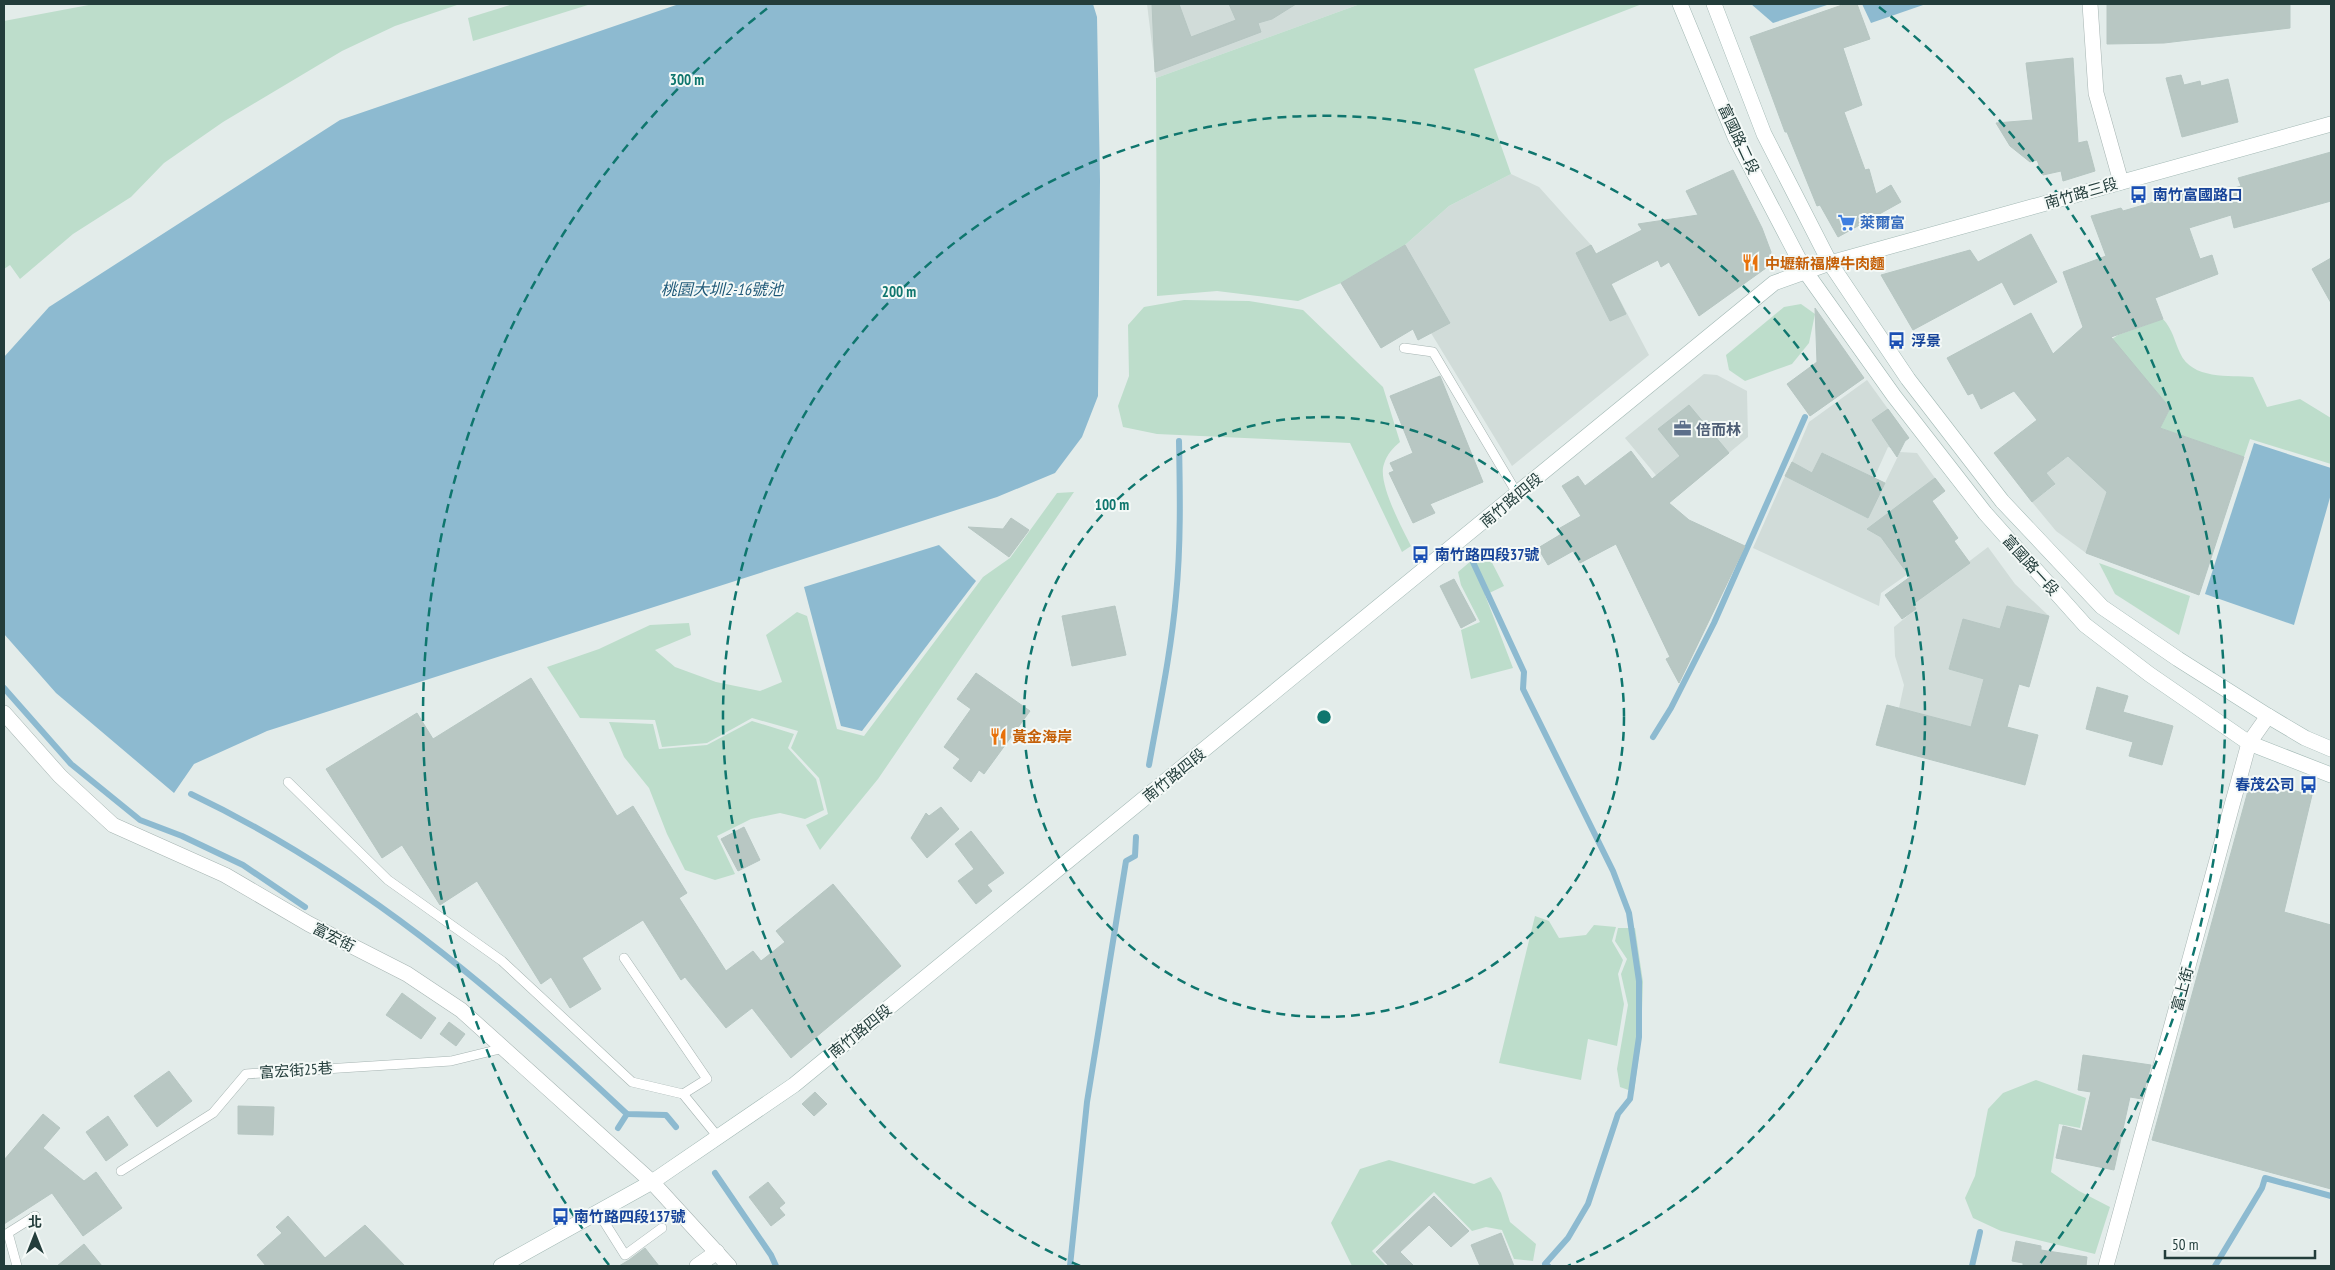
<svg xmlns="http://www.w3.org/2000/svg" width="2335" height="1270" viewBox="0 0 2335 1270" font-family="'PT Sans Narrow','Noto Sans TC',sans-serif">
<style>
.built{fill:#d1dcd9}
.green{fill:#bdddcb}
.water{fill:#8dbad0}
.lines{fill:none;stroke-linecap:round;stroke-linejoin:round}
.stream{stroke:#8dbad0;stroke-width:6}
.building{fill:#b8c7c3;stroke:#b6c6c2}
.lane-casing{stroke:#a6b4b2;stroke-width:10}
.street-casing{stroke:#a6b4b2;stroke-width:16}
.secondary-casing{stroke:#a2b8b4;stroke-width:16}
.lane{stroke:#fff;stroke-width:9}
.street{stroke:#fff;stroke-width:15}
.secondary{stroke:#fff;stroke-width:15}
.ring{fill:none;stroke:#0f766e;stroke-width:2.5;stroke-dasharray:9 6}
.labels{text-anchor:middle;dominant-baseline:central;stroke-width:4;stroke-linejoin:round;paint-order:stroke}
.street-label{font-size:15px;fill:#233d3b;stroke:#f4f9f7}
.transit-label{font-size:15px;font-weight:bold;fill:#164399;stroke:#f4f9f7;text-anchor:start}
.shop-label{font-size:15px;font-weight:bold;fill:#366cbe;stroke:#f4f9f7;text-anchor:start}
.food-label{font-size:15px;font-weight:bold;fill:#c56008;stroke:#f4f9f7;text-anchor:start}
.service-label{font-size:15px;font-weight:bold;fill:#4e5e75;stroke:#f4f9f7;text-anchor:start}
.water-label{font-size:16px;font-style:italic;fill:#1f5978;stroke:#f4f9f7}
.centre{fill:#0f766e;stroke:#f4f9f7;stroke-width:2.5}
.ring-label{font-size:15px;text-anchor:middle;font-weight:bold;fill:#0f766e;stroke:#f4f9f7;stroke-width:4;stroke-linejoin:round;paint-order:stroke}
</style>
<rect width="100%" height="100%" fill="#e3ecea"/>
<g class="built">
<path d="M1147 4H1360L1156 78Z"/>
<path d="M1511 174 1539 187 1591 245 1649 355 1512 466 1431 333 1449 322 1405 245 1449 206Z"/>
<path d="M1704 374 1717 375 1747 391 1748 437 1675 498 1625 438Z"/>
<path d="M1867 380 1909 438 1894 449 1888 447 1874 478 1823 453 1812 473 1792 462 1809 422Z"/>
<path d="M1900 452 1917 453 1935 478 1868 529 1883 538 1908 574 1881 593 1879 606 1753 548 1785 476 1868 518Z"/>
<path d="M2069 456 2116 465 2086 553 2056 531 2032 502 2055 485 2046 473Z"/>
<path d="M1988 547 2015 584 2049 616 2007 606 2000 629 1963 619 1949 669 1984 679 1971 727 1899 708 1904 685 1895 656 1894 627 1916 609 1913 604Z"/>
</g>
<g class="green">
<path d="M94 4H472L457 5 395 26 342 51 223 122 164 163 131 197 73 234 20 279 10 265 4 269V21Z"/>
<path d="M513 4H591L473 41 468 18Z"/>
<path d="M1360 4H1642L1474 69 1511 174 1449 206 1405 245 1341 283 1298 301 1217 291 1157 296 1156 78Z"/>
<path d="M1184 300 1249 301 1303 310 1383 387 1400 442C1393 448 1387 454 1384 464 1377 482 1402 528 1411 546L1402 552 1350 443 1157 434 1123 427 1118 406 1129 376 1128 325 1144 307Z"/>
<path d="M1801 304 1815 314 1809 343 1792 364 1745 381 1729 370 1726 355 1784 307Z"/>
<path d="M2163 319C2173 330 2174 340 2180 353 2192 380 2229 375 2253 377L2267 407 2300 399 2331 418V464L2250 439 2244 457 2160 428 2170 408 2112 339 2118 335Z"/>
<path d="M1074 492 878 779 820 850 806 825 828 814 819 778 791 748 798 731 752 718 707 743 662 747 655 720 580 718 547 667 599 649 650 625 689 623 691 635 655 650 675 667 716 682 760 691 782 682 766 635 797 612 807 616 837 729 864 736 983 577 1010 558 1057 493Z"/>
<path d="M1485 549 1504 586 1485 595 1513 668 1471 679 1461 630 1480 622 1461 585 1458 572Z"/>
<path d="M2099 563 2190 596 2179 635 2115 594Z"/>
<path d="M752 721 794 734 788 748 816 779 824 810 805 819 780 813 751 819 717 836 735 874 715 880 685 870 667 834 649 788 624 757 609 722 653 724 659 749 707 745Z"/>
<path d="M1535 916 1549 921 1559 938 1586 935 1594 925 1616 927 1612 941 1623 960 1618 974 1624 1004 1617 1046 1588 1039 1581 1080 1499 1063Z"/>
<path d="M1618 928H1635L1643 982 1641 1039 1634 1092 1620 1087 1617 1069 1628 1005 1621 974 1627 959 1615 941Z"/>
<path d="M2036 1080 2086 1098 2080 1128 2059 1124 2051 1172 2079 1191 2110 1207 2095 1254 2001 1231 1973 1218 1965 1198 1975 1176 1988 1109 2003 1093Z"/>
<path d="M1389 1160 1474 1184 1491 1177 1501 1193 1510 1222 1536 1244 1533 1261 1514 1259 1502 1230 1486 1227 1472 1231 1434 1192 1372 1251 1386 1266H1352L1331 1223 1360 1169Z"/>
</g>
<g class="water">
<path d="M679 4H1093L1097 17 1100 181 1098 396 1082 437 1055 473 997 497 267 731 194 764 174 793 56 693 4 634V357L49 307 340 120Z"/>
<path d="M1751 4H1830L1773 23Z"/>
<path d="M1862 4H1926L1871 23Z"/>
<path d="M2254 443 2331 468V494L2294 625 2205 594Z"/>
<path d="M939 545 976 581 862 731 841 726 804 587Z"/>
</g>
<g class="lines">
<g class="stream">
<path d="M1472 560 1524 672 1523 689 1613 871 1629 913 1639 981V1037L1630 1099 1618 1114 1588 1204 1568 1238 1545 1264 1548 1266"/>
<path d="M4 688 71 764 140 820 182 836 243 865 305 907"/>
<path d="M1653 737 1671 708 1714 623 1805 417"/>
<path d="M1149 765C1159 709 1171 653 1176 596 1181 545 1180 492 1179 441"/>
<path d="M191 794C357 873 494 989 627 1114L666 1115 676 1127"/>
<path d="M618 1128 627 1114"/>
<path d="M715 1173 771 1255 776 1266"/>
<path d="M1070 1266 1087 1102 1126 861 1135 856 1136 837"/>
<path d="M1972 1266 1980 1232"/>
<path d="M2215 1266 2262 1188 2265 1178 2331 1196"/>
</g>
</g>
<g class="building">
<path d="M1152 4H1179L1191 37 1236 20 1229 4H1296L1272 19 1258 23 1261 32 1155 72Z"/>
<path d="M1845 4H1857L1870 39 1843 48 1862 105 1844 112 1865 170 1869 169 1876 194 1891 185 1901 202 1838 237 1820 205 1817 206 1787 132H1785L1750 37Z"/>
<path d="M2107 4H2290V28L2164 43 2107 44Z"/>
<path d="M2073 58 2078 143 2087 141 2095 171 2063 181 2061 171 2043 175 2037 160 2030 162 2010 146 1996 123 2033 120 2026 63Z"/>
<path d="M2181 75 2184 85 2200 81 2201 86 2228 79 2238 122 2182 137 2166 78Z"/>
<path d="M2331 152V201L2234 228 2231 215 2189 228 2200 259 2212 255 2218 274 2155 298 2163 319 2111 337 2170 408 2160 428 2244 457 2199 595 2086 553 2107 492 2068 456 2046 473 2055 484 2032 502 1994 453 2037 420 2014 391 1981 409 1973 393 1968 395 1947 358 2031 313 2053 354 2083 327 2063 272 2106 256 2091 216 2121 208 2123 211 2202 188 2204 197 2241 186 2238 178Z"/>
<path d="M1733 170 1762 228 1771 252 1766 268 1699 316 1669 262 1661 267 1658 260 1611 284 1626 314 1610 321 1576 253 1591 245 1596 254 1642 230 1638 224 1698 215 1686 191Z"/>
<path d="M2031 234 2057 282 2014 305 2002 282 1913 330 1881 275 1970 250 1978 262Z"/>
<path d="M1405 245 1450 323 1418 340 1413 329 1381 348 1341 283Z"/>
<path d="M2331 258V303L2312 269Z"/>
<path d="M1815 308 1864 378 1810 416 1787 384 1817 362Z"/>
<path d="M1440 376 1483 482 1430 504 1435 513 1413 523 1389 473 1394 471 1390 463 1413 453 1390 396Z"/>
<path d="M1689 405 1729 453 1669 503 1689 520 1745 546 1679 683 1666 659 1670 657 1616 544 1580 563 1573 551 1548 565 1538 548 1563 533 1560 528 1581 516 1562 486 1578 476 1585 486 1631 451 1652 479 1680 456 1658 429Z"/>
<path d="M1888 409 1909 438 1905 441 1897 457 1872 420Z"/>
<path d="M1822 453 1885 483 1868 518 1785 476 1792 462 1812 473Z"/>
<path d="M1935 478 1945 491 1932 501 1958 538 1954 541 1970 563 1913 604 1916 609 1902 619 1885 595 1910 577 1881 537 1867 529Z"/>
<path d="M1011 518 1029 530 1009 557 968 527 1003 529Z"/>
<path d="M1454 579 1476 620 1461 628 1440 586Z"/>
<path d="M1115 606 1126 655 1072 666 1062 616Z"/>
<path d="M2007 606 2049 616 2029 687 2019 684 2007 727 2038 735 2025 785 1876 745 1887 705 1971 727 1984 679 1949 669 1963 619 2000 629Z"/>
<path d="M976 673 1030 711 984 774 979 770 971 782 953 768 960 759 944 747 971 709 957 699Z"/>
<path d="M531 678 617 816 633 806 687 893 679 898 726 971 753 951 761 961 785 942 776 931 833 884 901 966 791 1058 752 1008 726 1028 685 977 681 980 643 920 582 958 601 989 570 1008 551 977 541 984 477 881 440 905 402 845 382 858 326 769 417 713 433 739Z"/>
<path d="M2097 687 2128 696 2123 712 2173 726 2162 765 2129 756 2133 742 2086 729Z"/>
<path d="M2251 780 2312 795 2284 912 2331 925V1189L2152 1140Z"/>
<path d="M941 807 959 829 927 858 911 838 926 813 929 816Z"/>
<path d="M744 827 760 860 738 871 721 839Z"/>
<path d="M971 831 1004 873 987 885 992 891 976 904 958 881 974 869 955 844Z"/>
<path d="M402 993 436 1018 421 1039 386 1015Z"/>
<path d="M449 1022 465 1034 456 1046 440 1034Z"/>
<path d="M2083 1055 2151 1065 2142 1099 2130 1097 2114 1170 2056 1158 2063 1126 2082 1131 2091 1092 2078 1090Z"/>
<path d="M169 1071 192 1101 157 1127 134 1096Z"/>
<path d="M815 1092 827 1104 814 1116 802 1104Z"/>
<path d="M238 1106 274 1107 273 1135 238 1134Z"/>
<path d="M43 1114 60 1128 43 1148 84 1181 96 1172 122 1208 83 1236 52 1193 4 1224V1160Z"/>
<path d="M108 1116 128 1145 106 1161 86 1132Z"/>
<path d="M768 1182 785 1203 779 1208 785 1215 771 1226 749 1197Z"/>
<path d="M1434 1196 1469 1231 1451 1247 1429 1225 1400 1252 1414 1266H1389L1376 1252Z"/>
<path d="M288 1216 325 1258 365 1225 405 1266H266L257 1255 282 1233 276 1227Z"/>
<path d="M1501 1233 1514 1266H1480L1471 1245Z"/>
<path d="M2016 1241 2041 1246V1250L2087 1257 2086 1266H2023V1263L2012 1261Z"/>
<path d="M84 1244 102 1266H57Z"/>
<path d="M645 1248 659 1266H619L629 1260Z"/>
</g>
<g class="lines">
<defs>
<g id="lane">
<path d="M1404 348 1433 352 1518 495"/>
<path d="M288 782 388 880 502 961 632 1082 683 1094 718 1137"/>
<path d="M624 958 707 1079 683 1094"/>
<path d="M121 1171 213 1113 246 1074 451 1061 504 1048"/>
<path d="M598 1212 625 1255 662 1228"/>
<path d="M17 1266 8 1233 35 1216"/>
</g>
<g id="street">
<path d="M2090 4 2096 93 2121 182"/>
<path d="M4 713 60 776 113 825 225 875 309 924 407 974 461 1010 652 1182 729 1266"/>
<path d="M697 1266 717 1252"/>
<path d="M2106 1266 2249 743 2268 716"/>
</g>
<g id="secondary">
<path d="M1680 4 1735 137 1805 271 1894 396 1985 513 2085 625 2149 674 2249 743 2331 775"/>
<path d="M1714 4 1764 134 1830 263 1908 379 2002 501 2102 607 2178 659 2268 716 2305 738 2331 749"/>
<path d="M501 1266 652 1182 794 1085 1774 283 1830 263 2331 124"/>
</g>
</defs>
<use href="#lane" class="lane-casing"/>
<use href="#street" class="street-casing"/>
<use href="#secondary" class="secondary-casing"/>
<use href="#lane" class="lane"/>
<use href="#street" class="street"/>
<use href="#secondary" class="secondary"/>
</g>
<g class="ring">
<circle cx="1324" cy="717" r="300"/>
<path d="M1080 1266A601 601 0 1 1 1568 1266"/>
<path d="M609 1265A901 901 0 0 1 769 7M1879 7A901 901 0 0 1 2039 1265"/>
</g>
<defs>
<symbol id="bus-bare" viewBox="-9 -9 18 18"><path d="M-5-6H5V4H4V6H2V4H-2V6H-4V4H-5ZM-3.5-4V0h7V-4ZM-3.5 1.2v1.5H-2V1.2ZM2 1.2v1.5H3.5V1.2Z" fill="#1a4fb4" stroke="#f4f9f7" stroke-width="2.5" paint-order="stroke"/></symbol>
<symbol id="supermarket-bare" viewBox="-9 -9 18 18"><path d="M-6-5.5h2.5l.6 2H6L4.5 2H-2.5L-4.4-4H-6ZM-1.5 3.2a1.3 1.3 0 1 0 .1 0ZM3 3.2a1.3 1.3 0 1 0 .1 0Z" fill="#3f7fe0" stroke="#f4f9f7" stroke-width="2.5" paint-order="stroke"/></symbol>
<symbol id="restaurant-bare" viewBox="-9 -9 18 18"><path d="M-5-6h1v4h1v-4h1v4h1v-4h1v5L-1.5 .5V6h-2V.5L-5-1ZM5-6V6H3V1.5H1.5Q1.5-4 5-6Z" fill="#e8710a" stroke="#f4f9f7" stroke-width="2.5" paint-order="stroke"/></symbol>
<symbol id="office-bare" viewBox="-9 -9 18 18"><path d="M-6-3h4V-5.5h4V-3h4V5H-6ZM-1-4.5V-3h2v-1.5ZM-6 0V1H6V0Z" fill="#5c6f8a" stroke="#f4f9f7" stroke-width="2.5" paint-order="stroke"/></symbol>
</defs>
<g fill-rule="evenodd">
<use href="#bus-bare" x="2126" y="182" width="25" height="25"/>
<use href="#supermarket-bare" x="1834" y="210" width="25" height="25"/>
<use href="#restaurant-bare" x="1738" y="250" width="25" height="25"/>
<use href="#bus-bare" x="1884" y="328" width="25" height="25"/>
<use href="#office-bare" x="1670" y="416" width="25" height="25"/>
<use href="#bus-bare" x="1408" y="542" width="25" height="25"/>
<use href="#restaurant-bare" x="986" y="724" width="25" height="25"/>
<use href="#bus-bare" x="2296" y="772" width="25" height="25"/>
<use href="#bus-bare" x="548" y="1204" width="25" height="25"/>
</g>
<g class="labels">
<g class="street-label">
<text transform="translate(1739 139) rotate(65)">富國路二段</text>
<text transform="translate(2081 193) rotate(-16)">南竹路三段</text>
<text transform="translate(1511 500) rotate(-40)">南竹路四段</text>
<text transform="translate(2031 565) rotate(48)">富國路一段</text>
<text transform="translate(1174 775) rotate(-39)">南竹路四段</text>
<text transform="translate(334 937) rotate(27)">富宏街</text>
<text transform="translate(2182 989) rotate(-75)">富上街</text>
<text transform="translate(860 1031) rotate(-39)">南竹路四段</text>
<text transform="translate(296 1070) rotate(-4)">富宏街25巷</text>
</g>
<g class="transit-label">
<text x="2153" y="194">南竹富國路口</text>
<text x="1911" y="340">浮景</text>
<text x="1435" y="554">南竹路四段37號</text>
<text x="2295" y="784" text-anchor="end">春茂公司</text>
<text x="574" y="1216">南竹路四段137號</text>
</g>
<g class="shop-label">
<text x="1860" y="222">萊爾富</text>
</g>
<g class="food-label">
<text x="1765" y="263">中壢新福牌牛肉麵</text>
<text x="1012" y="736">黃金海岸</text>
</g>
<g class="service-label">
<text x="1696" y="429">倍而林</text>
</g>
<g class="water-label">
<text x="722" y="289">桃園大圳2-16號池</text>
</g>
</g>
<circle cx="1324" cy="717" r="8" class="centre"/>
<g class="ring-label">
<text x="687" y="85">300 m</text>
<text x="899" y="297">200 m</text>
<text x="1112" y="510">100 m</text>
</g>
<rect width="2335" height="1270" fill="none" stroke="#233d3b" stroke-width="10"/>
<g transform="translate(35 1235)" stroke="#f4f9f7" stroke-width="4" paint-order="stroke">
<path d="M0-4L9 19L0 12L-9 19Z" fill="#233d3b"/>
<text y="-8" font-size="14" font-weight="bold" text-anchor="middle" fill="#233d3b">北</text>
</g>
<path d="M2165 1250v8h150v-8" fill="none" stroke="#233d3b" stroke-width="2.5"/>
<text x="2172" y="1250" font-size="15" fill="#233d3b" stroke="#f4f9f7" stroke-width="4" paint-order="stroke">50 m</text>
</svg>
